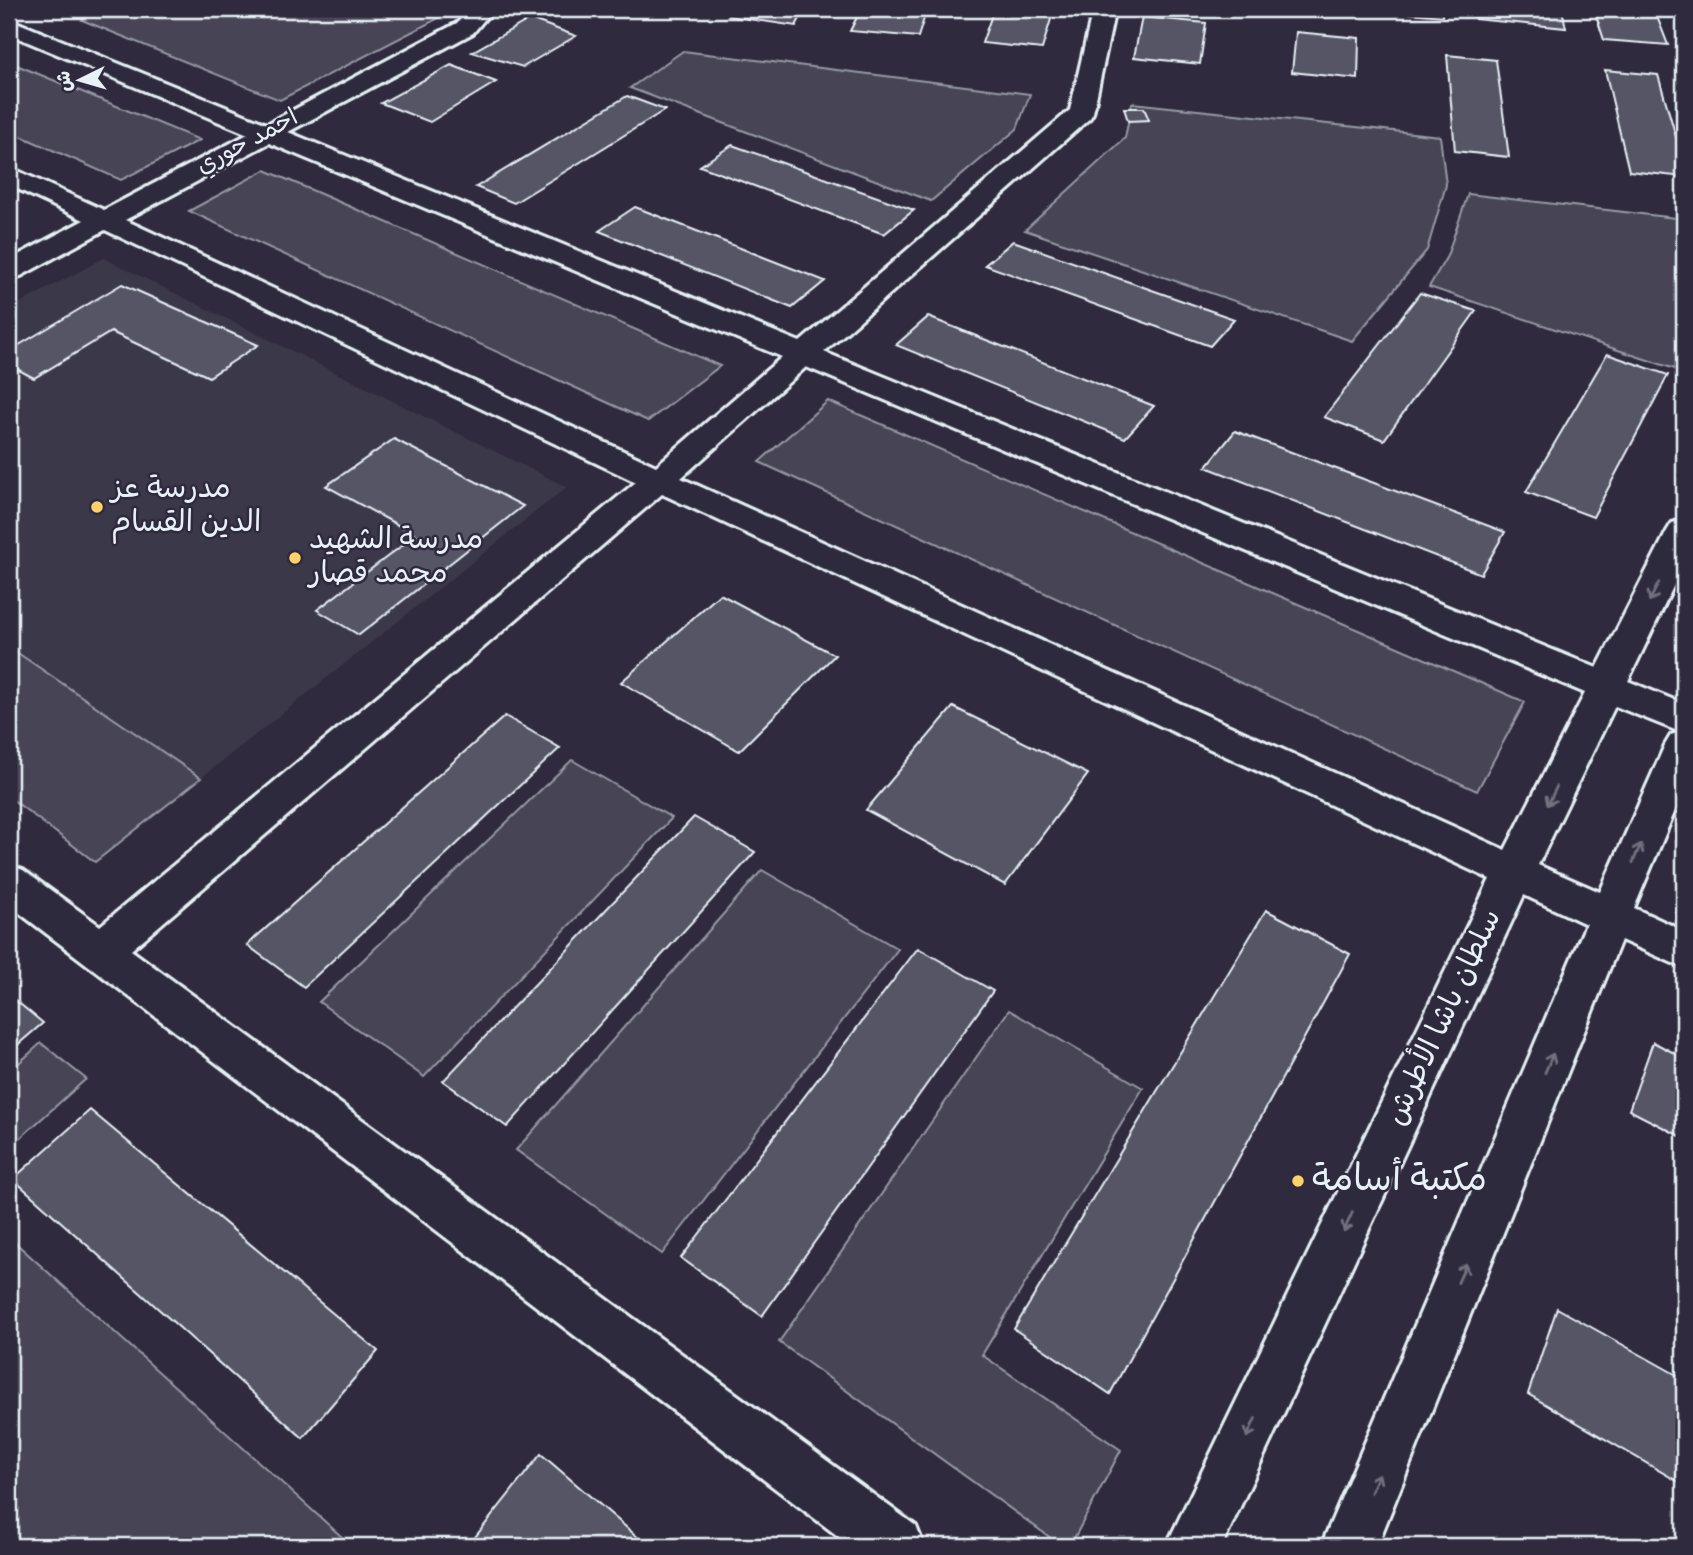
<svg xmlns="http://www.w3.org/2000/svg" width="1693" height="1555" viewBox="0 0 1693 1555" font-family="'Indie Flower','Playpen Sans Arabic',sans-serif">
<style>
.built{fill:#3b3749}
.green{fill:#464455;stroke:#979aa6;stroke-width:2}
.building{fill:#575565;stroke:#e8f1f8;stroke-width:2}
.lines{fill:none;stroke-linecap:round;stroke-linejoin:round}
.minor-casing{stroke:#e8f1f8;stroke-width:6}
.minor{fill:#2f2a3d;fill-rule:evenodd}
.oneway{stroke:#70707e}
.poi-dot{fill:#ffd166;stroke:#2f2a3d;stroke-width:2.5}
.labels{text-anchor:middle;dominant-baseline:central;stroke-width:5;stroke-linejoin:round;paint-order:stroke}
.far-street-label{font-size:24px;fill:#e8f1f8;stroke:#2f2a3d}
.poi-label{font-size:30px;fill:#e8f1f8;stroke:#2f2a3d;text-anchor:start}
.street-label{font-size:30px;fill:#e8f1f8;stroke:#2f2a3d}
.near-poi-label{font-size:37px;fill:#e8f1f8;stroke:#2f2a3d;text-anchor:start}
</style>
<rect width="100%" height="100%" fill="#2f2a3d"/>
<filter id="ink" filterUnits="userSpaceOnUse"><feTurbulence type="fractalNoise" baseFrequency=".0143" numOctaves="2"/><feDisplacementMap in="SourceGraphic" scale="14" xChannelSelector="R" yChannelSelector="G"/><feConvolveMatrix kernelMatrix="1 2 1 2 8 2 1 2 1" color-interpolation-filters="sRGB"/></filter>
<g filter="url(#ink)">
<path class="built" d="M104 258 567 487 201 778 9 647V309Z"/>
<g class="green">
<path d="M100 9H445L437 19 280 100 82 20Z"/>
<path d="M683 51 1030 94 1017 129 931 201 630 88Z"/>
<path d="M9 62 200 140 121 180 9 131Z"/>
<path d="M1132 103 1440 136 1446 185 1427 250 1352 341 1025 230 1125 138Z"/>
<path d="M265 170 720 366 648 421 189 211Z"/>
<path d="M1468 194 1684 219V372L1429 287 1447 256Z"/>
<path d="M828 401 1525 702 1477 791 759 462Z"/>
<path d="M9 647 201 778 95 862 9 797Z"/>
<path d="M572 760 672 818 424 1077 319 1002Z"/>
<path d="M762 870 898 949 662 1254 516 1150Z"/>
<path d="M1009 1010 1143 1088 982 1355 1121 1450 1070 1546H1062L779 1342Z"/>
<path d="M41 1043 86 1079 9 1148V1072Z"/>
<path d="M9 1237 352 1546H9Z"/>
</g>
<g class="building">
<path d="M734 9H805L796 26 728 16Z"/>
<path d="M861 9H927L918 37 850 31Z"/>
<path d="M994 9H1054L1042 49 982 43Z"/>
<path d="M1363 9H1442V16Z"/>
<path d="M1474 9H1562L1566 28 1475 19Z"/>
<path d="M1594 9H1654L1668 45 1604 40Z"/>
<path d="M1142 17 1206 23 1200 64 1134 57Z"/>
<path d="M530 19 576 36 523 67 472 52Z"/>
<path d="M1296 32 1359 38 1358 79 1292 72Z"/>
<path d="M1447 55 1496 60 1509 157 1455 151Z"/>
<path d="M451 65 496 82 430 122 381 103Z"/>
<path d="M1605 70 1658 75 1684 164V177L1629 171Z"/>
<path d="M627 96 665 110 514 203 476 187Z"/>
<path d="M1124 108H1144L1149 120 1128 121Z"/>
<path d="M732 145 914 210 884 234 700 166Z"/>
<path d="M635 207 825 281 792 308 599 231Z"/>
<path d="M1013 241 1234 319 1210 346 985 265Z"/>
<path d="M122 284 258 345 209 377 111 332 34 378 9 365V351Z"/>
<path d="M1420 293 1476 311 1384 440 1324 417Z"/>
<path d="M928 317 1154 406 1125 438 896 345Z"/>
<path d="M1607 354 1668 375 1593 517 1526 492Z"/>
<path d="M1235 431 1505 532 1481 574 1206 467Z"/>
<path d="M394 439 523 506 359 635 317 610 416 535 326 486Z"/>
<path d="M720 594 835 655 739 751 621 682Z"/>
<path d="M953 707 1088 774 1005 885 866 810Z"/>
<path d="M505 716 560 748 304 987 247 945Z"/>
<path d="M694 817 755 852 507 1127 443 1081Z"/>
<path d="M1266 910 1350 954 1110 1394 1014 1329Z"/>
<path d="M918 948 993 991 762 1316 681 1258Z"/>
<path d="M9 995 43 1023 9 1052Z"/>
<path d="M1653 1042 1684 1058V1138L1629 1110Z"/>
<path d="M90 1110 378 1351 303 1438 13 1179Z"/>
<path d="M1557 1308 1684 1379V1485L1528 1394Z"/>
<path d="M541 1454 648 1546H468Z"/>
</g>
<g class="lines">
<defs>
<g id="minor">
<path d="M470 9H493L473 33 288 132 800 342 1070 110 1093 9H1115L1093 113 1090 118 824 352 1597 668 1667 531 1672 523 1684 520V564L1628 681 1684 704V789L1634 908 1684 931V968L1621 940 1377 1546H1321L1586 924 1524 895 1222 1546H1166L1490 879 662 494 131 950 916 1526 924 1546H851L9 905V865L23 870 100 926 636 482 105 230 19 277 9 279V260L84 220 9 185V167L104 210 248 134 9 34V19L267 124 457 23ZM269 143 782 357 656 466 125 220ZM806 367 1585 693 1505 850 681 478ZM1615 706 1680 732 1671 735 1665 745 1600 892 1538 865Z"/>
<path d="M1669 9H1684V15L1672 14Z"/>
</g>
</defs>
<use href="#minor" class="minor-casing"/>
<use href="#minor" class="minor"/>
</g>
<defs><path id="oneway-shaft" d="M-6 0H5M1.5-3L5.5 0L1.5 3" fill="none" stroke-width="1.6" stroke-linecap="round" stroke-linejoin="round" transform="scale(1.75)"/></defs>
<g class="oneway">
<use href="#oneway-shaft" transform="translate(1654 592) rotate(117)"/>
<use href="#oneway-shaft" transform="translate(1552 796) rotate(116)"/>
<use href="#oneway-shaft" transform="translate(1637 853) rotate(-67)"/>
<use href="#oneway-shaft" transform="translate(1549 1063) rotate(-67)"/>
<use href="#oneway-shaft" transform="translate(1348 1222) rotate(115)"/>
<use href="#oneway-shaft" transform="translate(1462 1273) rotate(-67)"/>
<use href="#oneway-shaft" transform="translate(1251 1428) rotate(115)"/>
<use href="#oneway-shaft" transform="translate(1375 1483) rotate(-67)"/>
</g>
</g>
<g class="poi-dot">
<circle cx="97" cy="507" r="7"/>
<circle cx="295" cy="558" r="7"/>
<circle cx="1298" cy="1181" r="7"/>
</g>
<g class="labels">
<g class="far-street-label">
<text transform="translate(248 143) rotate(-28)">احمد حوري</text>
</g>
<g class="poi-label">
<text x="111" y="490">مدرسة عز<tspan x="111" dy="34">الدين القسام</tspan></text>
<text x="309" y="541">مدرسة الشهيد<tspan x="309" dy="34">محمد قصار</tspan></text>
</g>
<g class="street-label">
<text transform="translate(1445 1018) rotate(-65)">سلطان باشا الأطرش</text>
</g>
<g class="near-poi-label">
<text x="1312" y="1181">مكتبة أسامة</text>
</g>
</g>
<rect width="1693" height="1555" fill="none" stroke="#2f2a3d" stroke-width="35"/>
<rect x="18" y="18" width="1658" height="1520" fill="none" stroke="#e8f1f8" stroke-width="2.5" filter="url(#ink)"/>
<g transform="translate(80 80) rotate(265)" stroke="#2f2a3d" stroke-width="5" paint-order="stroke">
<path d="M0-5L12 26L0 18L-12 26Z" fill="#e8f1f8"/>
<text y="-10" font-size="19" font-weight="bold" text-anchor="middle" fill="#e8f1f8">ش</text>
</g>
</svg>
